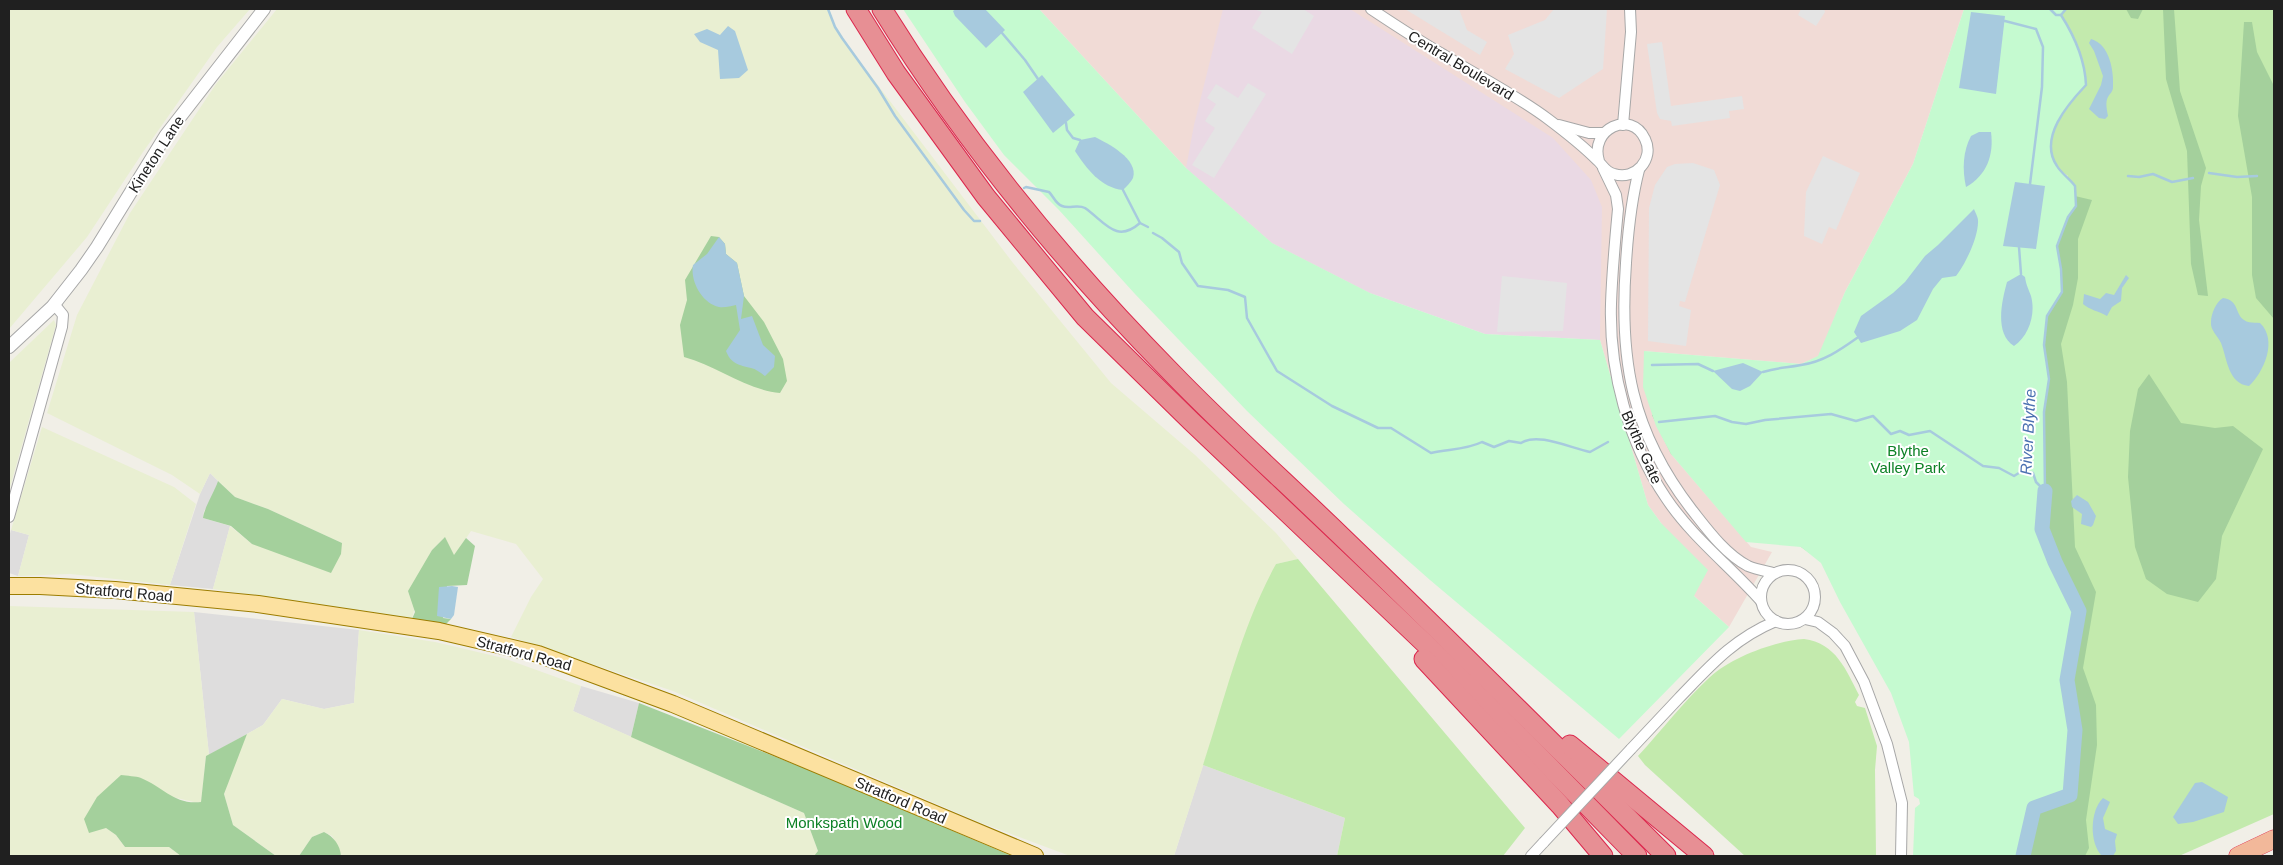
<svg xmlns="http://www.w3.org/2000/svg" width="2283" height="865" viewBox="0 0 2283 865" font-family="Arial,sans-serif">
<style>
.residential{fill:#dedddd}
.commercial{fill:#f1dbd6}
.industrial{fill:#ead9e4}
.farmland{fill:#e9efd2}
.grass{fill:#c3eaad}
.forest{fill:#a4d09c}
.park{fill:#c5fad0}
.parking{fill:#e4e4e4}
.water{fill:#a7cade}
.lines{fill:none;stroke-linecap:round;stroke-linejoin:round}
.stream{stroke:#a7cade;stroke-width:2.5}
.river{stroke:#a7cade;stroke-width:15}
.minor-casing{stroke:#a7a7a7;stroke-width:12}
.tertiary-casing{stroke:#a7a7a7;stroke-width:14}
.primary-casing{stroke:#9c7d00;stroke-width:18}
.trunk-casing{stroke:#dc274d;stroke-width:19}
.motorway-casing{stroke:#dc274d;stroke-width:21}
.minor{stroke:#fff;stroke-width:10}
.tertiary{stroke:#fff;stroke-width:12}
.primary{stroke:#fce1a0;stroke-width:16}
.trunk{stroke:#f2b89a;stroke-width:18}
.motorway{stroke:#e78f94;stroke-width:19}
.minor-bridge-casing{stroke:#a7a7a7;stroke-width:12;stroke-linecap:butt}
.minor-bridge{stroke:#fff;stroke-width:10}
.labels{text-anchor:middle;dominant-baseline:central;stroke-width:4;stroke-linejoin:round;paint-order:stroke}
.street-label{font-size:15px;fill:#202020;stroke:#fff}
.park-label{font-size:15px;fill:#0c8125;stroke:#fff}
.water-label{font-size:16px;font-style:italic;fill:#4b71b1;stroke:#fff}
</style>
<rect width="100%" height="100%" fill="#f1efe7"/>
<g class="residential">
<path d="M210 473 218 481 211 501 204 511 203 518 230 526 213 589 170 585 200 494Z"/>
<path d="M11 530 29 535 18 576 9 573V537Z"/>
<path d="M194 612 359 630 354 703 324 709 282 699 263 725 209 755Z"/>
<path d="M581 686 639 703 631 737 573 711Z"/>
<path d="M1203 765 1345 818 1337 856H1174Z"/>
</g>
<path class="commercial" d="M1039 9H1964L1913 164 1845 292 1819 356 1801 364 1644 351 1671 454 1751 547 1772 552 1729 627 1694 596 1661 523 1648 505 1600 340 1370 293 1272 243 1186 168Z"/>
<path class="industrial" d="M1223 9H1350L1553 138 1591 180 1602 207 1600 340 1485 334 1370 293 1272 243 1186 168 1194 125Z"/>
<g class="farmland">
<path d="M9 9H250L217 47 143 152 87 237 9 329Z"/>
<path d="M277 9H828L835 27 842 38 1013 263 1111 383 1195 455 1276 533 1298 559 1276 564 1243 642 1174 856H1070L979 822 673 691 511 637 531 597 543 579 516 544 471 531 454 556 444 538 432 550 425 563 412 619 213 589 230 526 252 544 342 543 268 509 235 497 210 473 200 494 172 475 47 413 77 315 130 213 216 84Z"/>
<path d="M54 320 56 325 9 491V363Z"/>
<path d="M42 427 174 487 196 504 170 585 70 574 18 576 29 535 11 530Z"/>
<path d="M9 606 194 612 209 755 206 756 201 802H194L168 796 141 778 106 828 116 835 125 847H169L181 856H9Z"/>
<path d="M359 630 435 642 503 658 581 686 573 711 804 813 818 851 814 856H341L340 851 332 836 324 832 312 837 299 856H276L233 825 224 794 238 753 247 734 263 725 282 699 324 709 354 703Z"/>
</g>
<g class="grass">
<path d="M2066 9H2274V814L2179 856H2023L2042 529 2068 176C2064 173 2059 170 2056 166 2040 136 2067 105 2086 85 2085 59 2075 37 2061 15Z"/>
<path d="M1298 559 1525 828 1503 856H1337L1345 818 1203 765C1225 698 1242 625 1276 564Z"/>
<path d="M1804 639C1836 643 1846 670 1859 695L1855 702 1857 706 1865 708 1877 746 1875 770 1876 856H1745L1645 765 1638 756C1662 730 1684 701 1710 677 1732 657 1775 641 1804 639Z"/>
</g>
<g class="forest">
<path d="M2126 9H2143L2138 19 2131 18Z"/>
<path d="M2163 9H2174L2180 91 2206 168 2201 186 2199 220 2208 296 2198 295 2191 264 2187 151 2166 79Z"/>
<path d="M2244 22H2252L2257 52 2274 86V319L2256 298 2252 275V197L2238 116Z"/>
<path d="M2058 192 2092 200 2078 239V278L2073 305 2061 344 2067 382 2075 547 2096 592 2083 668 2096 705 2097 745 2086 820 2089 848 2085 856H1929L2038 716 1671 454 1652 415 1680 403 1764 411Z"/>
<path d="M711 236 719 237 725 244 726 254 737 263 744 296 764 322 783 359 787 381 780 393C746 390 717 366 684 357L680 325 687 300 685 280Z"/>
<path d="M2149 374 2181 423 2215 428 2233 426 2263 449 2222 536 2216 579 2198 602 2167 594 2146 579 2135 547 2128 477 2130 431 2138 389Z"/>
<path d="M218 481 235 497 268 509 342 543 341 554 331 573 252 544 231 526 203 518C204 508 214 493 218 481Z"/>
<path d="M445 537 454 555 466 538 475 546 467 585 447 586 443 618 451 619 444 626 412 619 415 612 408 591 432 550Z"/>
<path d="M639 703 819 774 1012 856H814L818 851 804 813 631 737Z"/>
<path d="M247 734 224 794 233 825 276 856H181L169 847H125L116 835 106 828 89 833 84 819 97 797 121 775C127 776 136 776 141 778 163 787 174 805 201 802L206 756Z"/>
<path d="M324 832C334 837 340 845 341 856H299L312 837Z"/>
</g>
<g class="park">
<path d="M903 9H1039L1186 168 1272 243 1370 293 1485 334 1600 340 1648 505 1661 523 1708 570 1694 596 1729 627 1619 739 1430 580 1344 504 1247 411 1135 294 1059 210 1004 155 965 102Z"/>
<path d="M1964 9H2066L2062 15C2075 37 2085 59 2086 85 2068 104 2038 138 2057 166 2061 173 2070 179 2075 186L2076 206 2068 217 2057 246 2061 269 2062 292 2047 316 2044 345 2049 379 2044 412 2045 491 2042 529 2055 562 2079 611 2067 680 2075 730 2070 795 2034 808 2023 856H1913L1915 808 1920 804 1919 799 1914 796 1909 742 1891 693 1840 602 1821 563 1801 547 1746 542 1671 454 1656 426 1643 387 1644 351 1801 364 1818 356 1845 292 1913 164Z"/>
</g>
<g class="parking">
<path d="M1254 9H1303L1314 16 1292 54 1252 28 1262 12Z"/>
<path d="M1405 9H1459L1467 30 1487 42 1480 55Z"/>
<path d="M1554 9H1607L1603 69 1559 98 1505 69 1514 54 1508 35 1545 20Z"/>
<path d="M1801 9H1824L1825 12 1816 26 1798 15Z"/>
<path d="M1662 42 1671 106 1742 96 1744 109 1729 111 1730 118 1672 126 1671 121 1660 119 1657 113 1647 44Z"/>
<path d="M1248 83 1266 94 1214 178 1192 165 1215 128 1205 121 1216 104 1207 98 1216 84 1238 98Z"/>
<path d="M1823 156 1860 173 1836 230 1829 227 1822 244 1804 236 1806 192Z"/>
<path d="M1693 163 1714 170 1720 185 1685 302 1680 301 1679 306 1691 310 1686 346 1648 341 1649 208 1655 185 1667 167 1675 164Z"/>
<path d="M1502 276 1567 283 1563 331 1497 332Z"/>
</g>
<g class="water">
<path d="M956 9H985L1005 30 986 48 955 16 953 11Z"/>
<path d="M1971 12 2005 16 1996 94 1959 88Z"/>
<path d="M728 26 735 31 748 70 739 78 720 79 718 50 700 42 694 34 707 29 720 35Z"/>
<path d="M2091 39C2110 44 2114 72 2113 87 2113 92 2110 93 2108 97 2105 102 2107 110 2108 116L2105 119 2099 118 2089 109 2101 85 2103 76 2094 51 2089 43Z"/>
<path d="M1042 75 1075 115 1053 133 1023 92Z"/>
<path d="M1979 132H1991C1994 155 1987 175 1966 187 1962 169 1963 151 1971 136Z"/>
<path d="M1095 137C1107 143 1139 159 1133 178 1131 182 1126 187 1123 190 1101 188 1086 168 1075 151L1080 140Z"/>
<path d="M2015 182 2045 186 2036 249 2003 246Z"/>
<path d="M1974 209C1975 212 1978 217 1978 220 1979 236 1965 265 1956 276L1942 278 1933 289 1917 320 1900 331 1861 343 1854 332 1861 316 1893 293 1905 282 1925 256 1938 245Z"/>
<path d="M719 237 725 244 726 254 737 263 744 296 741 319 752 316 763 345 775 356 774 367 765 376C761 373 756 369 751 368 739 365 731 364 726 351L740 330 736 305C731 306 724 308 719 307 702 303 690 281 693 265L707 254Z"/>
<path d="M2021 274 2025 277C2026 285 2029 290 2031 296 2036 314 2029 336 2014 346 1994 333 2002 301 2007 282Z"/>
<path d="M2126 275 2129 278 2122 288 2121 301 2112 307 2107 316C2098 311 2090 310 2083 304L2084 294 2100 299 2106 293 2114 295Z"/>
<path d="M2223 298C2239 300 2235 314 2244 320 2249 324 2255 322 2260 323 2278 340 2264 372 2249 386 2228 384 2227 358 2221 343 2218 336 2210 330 2211 322 2211 314 2216 302 2223 298Z"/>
<path d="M1743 363 1763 372 1750 386 1740 391 1732 389 1713 371Z"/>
<path d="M2077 495 2088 502 2096 516 2093 525 2091 527 2081 524 2082 514 2072 507 2071 501Z"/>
<path d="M452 586 458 587 454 615 451 619 437 616 439 587Z"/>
<path d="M2202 782 2228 797 2224 812 2193 822 2178 824 2173 817 2195 783Z"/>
<path d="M2103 798 2110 802 2103 818 2105 829 2117 834 2115 841 2116 851 2113 856H2102C2089 843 2090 810 2103 798Z"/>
</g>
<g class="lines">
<g class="stream">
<path d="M828 9 835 27 842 38 878 88 895 116 964 210 974 221H980"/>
<path d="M2050 9 2056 15H2061"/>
<path d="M2005 21 2036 29 2043 47 2042 87 2030 184"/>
<path d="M1002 33 1025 60 1038 79"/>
<path d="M1066 123 1067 130 1073 138 1080 140"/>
<path d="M2209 173 2237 177 2257 176"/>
<path d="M2128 176 2139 177 2153 174 2172 182 2193 178"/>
<path d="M1024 188 1026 187 1049 192C1054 197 1055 203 1062 206 1069 209 1078 204 1085 208 1105 222 1116 244 1140 223L1148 227"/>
<path d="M1123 190 1140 223"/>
<path d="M1153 233 1162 238 1179 252 1182 263 1198 286 1228 290 1245 297 1247 318 1277 371 1332 406 1378 428H1391L1431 453C1448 449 1466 450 1482 442L1494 447 1509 441 1521 443C1538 432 1570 448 1590 452L1608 442"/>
<path d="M2019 247 2021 274"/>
<path d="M1652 365 1698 364 1713 371"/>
<path d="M1763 372C1779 367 1786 368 1801 365 1823 362 1840 350 1857 338"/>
<path d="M1659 422 1715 416 1732 422 1746 424 1765 420 1831 414 1856 421 1873 416 1891 434 1900 431 1909 435 1930 431 1983 466 1999 468 2014 476 2022 471 2033 473 2036 482 2045 491"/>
<path d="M2045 491 2044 412 2049 379 2044 345 2047 316 2062 292 2061 269 2057 246 2068 217 2076 206 2075 186C2070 179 2061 173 2057 166 2038 138 2068 104 2086 85 2085 59 2075 37 2061 15L2066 9"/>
</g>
<path class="river" d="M2023 856 2034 808 2070 795 2075 730 2067 680 2079 611 2055 562 2042 529 2045 491"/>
<defs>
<g id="minor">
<path d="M1371 9C1395 25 1419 41 1444 55 1478 76 1516 95 1548 119 1564 131 1582 145 1597 160 1603 165 1605 172 1614 174 1635 181 1655 159 1645 139 1631 109 1589 129 1599 161"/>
<path d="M1559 125 1589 133H1603"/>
<path d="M1623 125 1631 32 1630 9"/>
<path d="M1603 168 1616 195 1618 209C1615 241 1612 272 1611 304 1609 371 1628 442 1666 498 1692 537 1730 566 1761 601"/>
<path d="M1639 170C1631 201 1628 231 1626 263 1619 360 1631 431 1692 510 1707 529 1725 554 1748 566 1755 569 1765 571 1773 573"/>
<path d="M9 517 62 327 63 315 54 304"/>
<circle cx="1788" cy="597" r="27"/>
<path d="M1805 619 1818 622 1833 633 1845 646 1864 682 1887 744 1902 803 1901 856"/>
<path d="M1631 749C1647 732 1663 715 1679 698 1710 666 1733 639 1776 621"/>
<path d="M1531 856 1544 842"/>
</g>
<path id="tertiary" d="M9 347 52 307 81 270 97 247 166 135 264 9"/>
<path id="primary" d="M9 586H40L115 590 258 604 439 631 538 654 673 704 1035 856"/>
<path id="trunk" d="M2238 856 2274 839"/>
<g id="motorway">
<path d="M856 9 896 73 986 197 1085 317 1191 421 1475 691 1637 856"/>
<path d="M882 9C963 140 1063 262 1171 372 1225 428 1283 480 1339 534 1449 640 1558 748 1666 856"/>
<path d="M1424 659 1560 805 1603 856"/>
<path d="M1570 745 1704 856"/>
</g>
</defs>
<use href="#minor" class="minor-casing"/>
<use href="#tertiary" class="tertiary-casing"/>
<use href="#primary" class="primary-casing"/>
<use href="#trunk" class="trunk-casing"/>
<use href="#motorway" class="motorway-casing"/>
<use href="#minor" class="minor"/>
<use href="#tertiary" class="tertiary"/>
<use href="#primary" class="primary"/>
<use href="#trunk" class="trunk"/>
<use href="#motorway" class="motorway"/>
<defs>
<path id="minor-bridge" d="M1544 842 1631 749"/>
</defs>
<use href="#minor-bridge" class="minor-bridge-casing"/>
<use href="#minor-bridge" class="minor-bridge"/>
</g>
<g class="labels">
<g class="street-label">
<text transform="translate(1461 65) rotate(31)">Central Boulevard</text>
<text transform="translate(156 154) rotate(-57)">Kineton Lane</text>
<text transform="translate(1642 447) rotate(66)">Blythe Gate</text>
<text transform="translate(124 592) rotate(5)">Stratford Road</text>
<text transform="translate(524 653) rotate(15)">Stratford Road</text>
<text transform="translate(901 800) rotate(23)">Stratford Road</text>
</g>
<g class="park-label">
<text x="1908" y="450">Blythe<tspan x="1908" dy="17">Valley Park</tspan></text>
<text x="844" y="822">Monkspath Wood</text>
</g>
<g class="water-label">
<text transform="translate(2028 432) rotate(-87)">River Blythe</text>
</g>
</g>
<rect width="2283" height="865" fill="none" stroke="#202020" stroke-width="20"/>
</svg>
